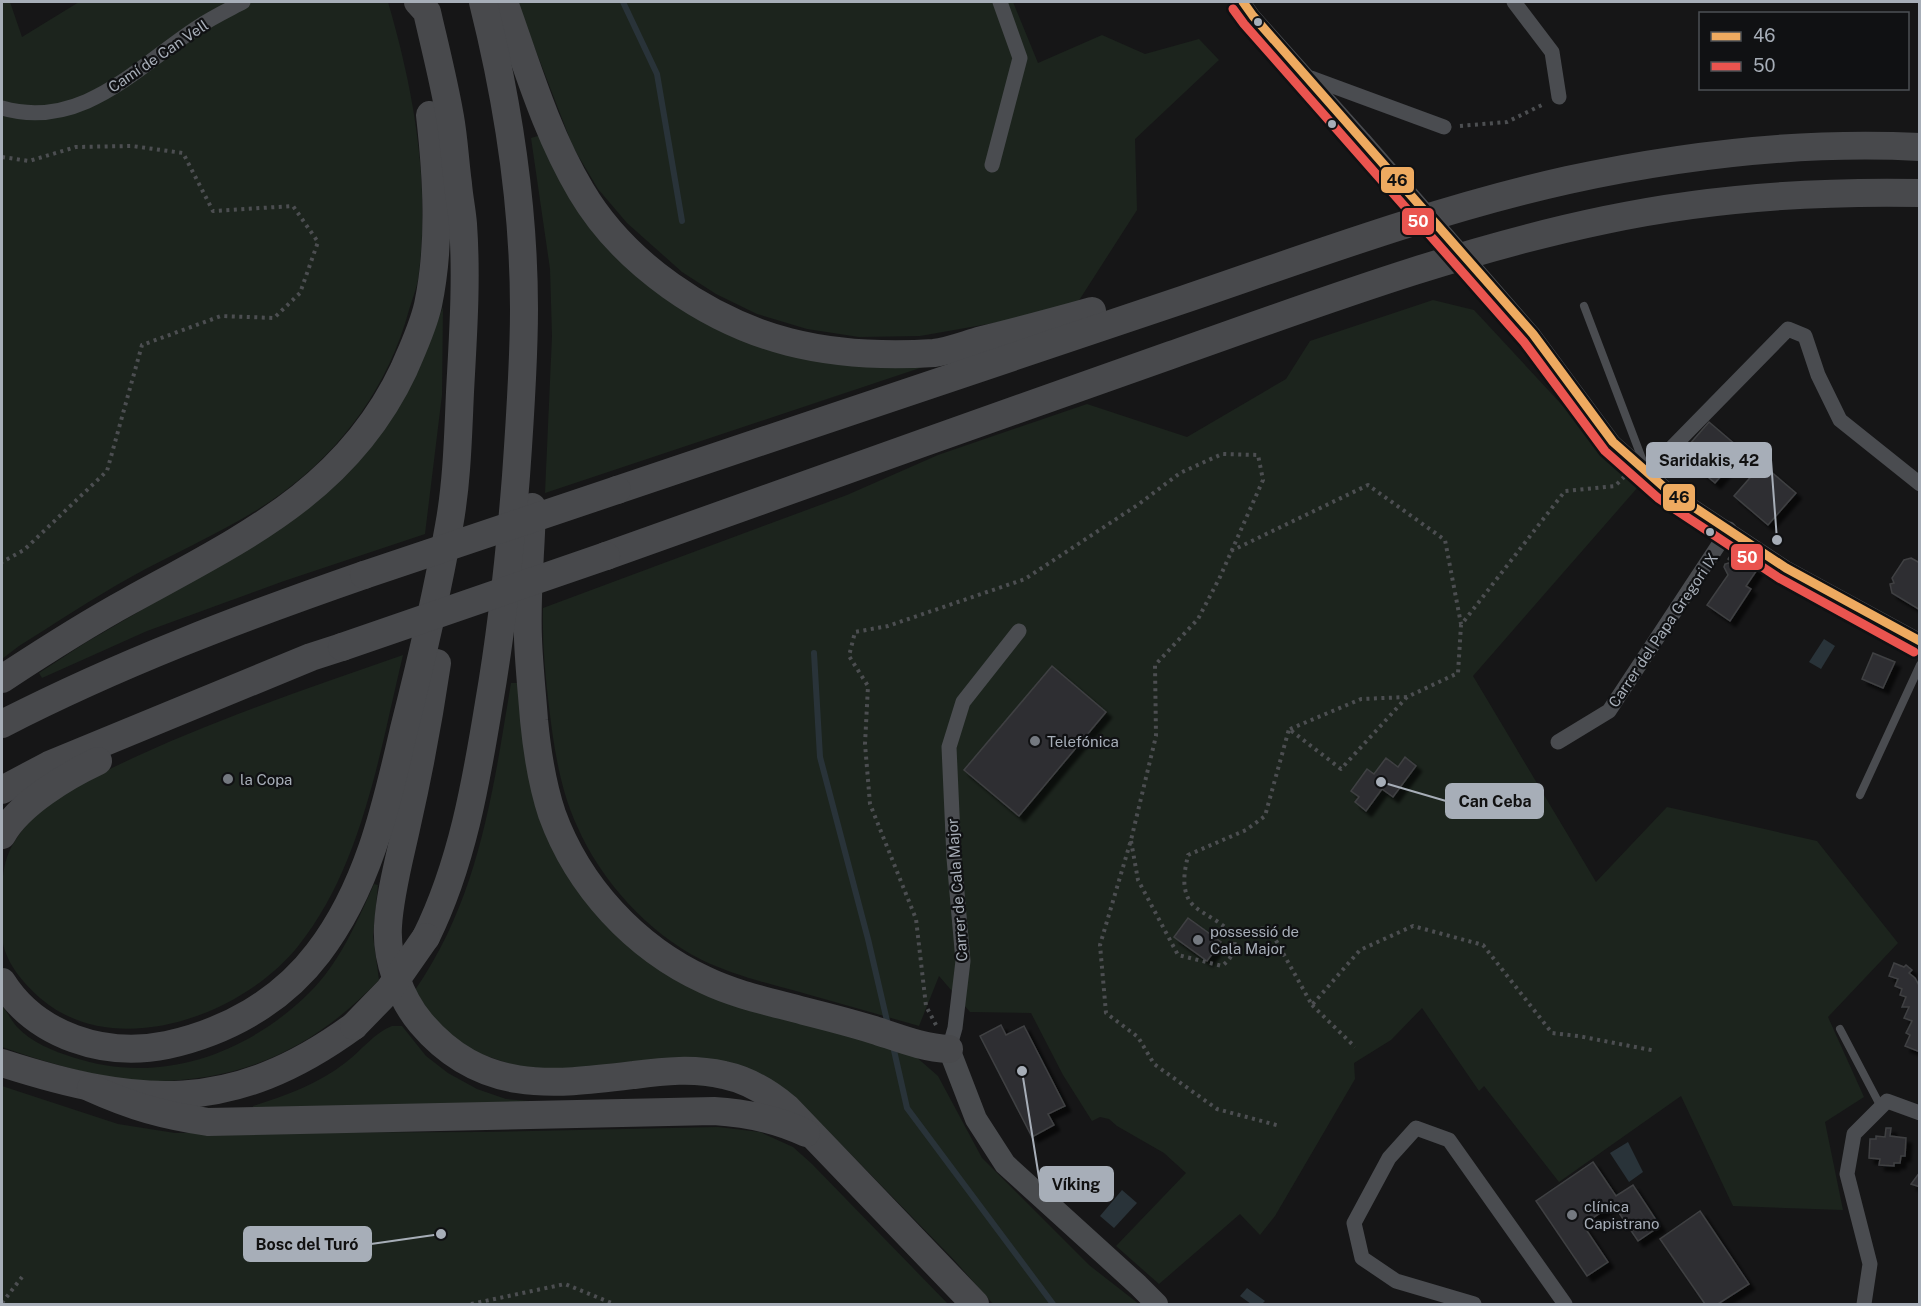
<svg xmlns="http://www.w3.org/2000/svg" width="1921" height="1306" viewBox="0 0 1921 1306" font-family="'Public Sans',sans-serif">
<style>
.green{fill:#1c241d}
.water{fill:#293339}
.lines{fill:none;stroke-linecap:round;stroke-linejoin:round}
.stream{stroke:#293339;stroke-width:6}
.building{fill:#2f2f31;stroke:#3f4043;stroke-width:1.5;filter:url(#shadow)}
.path{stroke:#4c4e51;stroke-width:4;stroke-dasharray:3 4.5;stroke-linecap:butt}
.lane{stroke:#4a4c50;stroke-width:8}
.street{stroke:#4a4c50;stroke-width:15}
.secondary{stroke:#494b4e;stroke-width:22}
.highway{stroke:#48494c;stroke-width:28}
.street-bridge{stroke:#4a4c50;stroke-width:15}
.highway-bridge{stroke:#48494c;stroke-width:28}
.bus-1-casing{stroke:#101113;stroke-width:14}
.bus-2-casing{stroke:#101113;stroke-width:14}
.bus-1{stroke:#eeaa60;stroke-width:9}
.bus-2{stroke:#ea544f;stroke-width:9}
.bus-dot{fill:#a7aeb8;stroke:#101113;stroke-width:2}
.poi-dot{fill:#747980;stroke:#101113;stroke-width:2}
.labels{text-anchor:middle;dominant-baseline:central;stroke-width:4.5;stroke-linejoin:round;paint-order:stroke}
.street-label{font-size:15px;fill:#a7aeb8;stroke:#101113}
.poi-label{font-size:15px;fill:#a7aeb8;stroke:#101113;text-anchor:start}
.leader{fill:none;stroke:#a7aeb8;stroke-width:2}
.callout-dot{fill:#a7aeb8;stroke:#101113;stroke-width:2}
.callout{fill:#a7aeb8;stroke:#a7aeb8;stroke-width:2}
.callout-label{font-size:16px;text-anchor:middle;font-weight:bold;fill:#111}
.line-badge{stroke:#101113;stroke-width:2}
.badge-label{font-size:16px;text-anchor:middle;font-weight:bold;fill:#fff}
.pale-badge-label{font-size:16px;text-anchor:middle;font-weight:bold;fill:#111}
</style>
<defs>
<filter id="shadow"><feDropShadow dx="5.5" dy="5.5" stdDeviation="1.5" flood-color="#0009"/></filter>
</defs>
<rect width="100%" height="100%" fill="#161617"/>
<g class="green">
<path d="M2 2H10L22 37 79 2H388C414 91 431 186 418 280 416 290 412 300 409 310 389 384 344 448 282 493 236 527 181 549 131 577 93 598 56 623 19 646L2 659Z"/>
<path d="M517 2H1013L1038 63 1102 35 1145 54 1199 39 1219 60 1135 139 1137 210 1078 302 1028 317 920 336 859 337 807 329 757 314 716 294 682 272 627 223 598 189 573 147Z"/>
<path d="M541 135 681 309 929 365 545 493 552 336 550 269 531 138Z"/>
<path d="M1433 300 1474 310 1638 487 1473 676 1596 882 1667 807 1817 841 1898 943 1828 1017 1864 1097 1825 1122 1843 1210 1733 1206 1681 1096 1559 1182 1484 1086 1479 1091 1422 1008 1391 1040 1354 1063 1355 1079 1275 1216 1260 1235 1240 1214 1159 1284 1116 1246 1186 1173 1164 1153 1117 1126 1109 1119 1100 1117 1092 1121 1063 1075 1031 1013 970 1012 939 976 919 1026C878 1014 837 1003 796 991 765 983 731 974 702 960 648 933 601 881 577 826 560 789 554 748 549 707 545 674 542 641 543 608L847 495 938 455 1087 404 1187 437 1286 379 1310 341Z"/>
<path d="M443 307 442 395 425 534 284 581 147 631 42 678 39 673 85 643 255 544 423 358Z"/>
<path d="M403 655C380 751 362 866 299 945 244 1015 115 1063 40 998 23 983 4 961 2 937 0 927 2 917 2 907 2 869 3 853 28 823 50 797 85 782 114 767 207 722 306 689 403 655Z"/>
<path d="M511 683H521L525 737 613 930 914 1055 938 1076 982 1158 1089 1265 1139 1304H993L955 1261 795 1097 576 1070 519 1067 472 1051 437 1025 415 990C479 898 493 791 511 683Z"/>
<path d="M374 884 378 885 373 936 379 980C317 1045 248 1080 157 1081 108 1082 48 1063 2 1047V1005C7 1012 11 1020 17 1027 31 1042 53 1051 72 1057 158 1086 246 1055 309 993 339 964 357 922 374 884Z"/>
<path d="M392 1026H402L426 1056 448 1073 477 1089 506 1099 541 1102 253 1110V1106C285 1096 318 1084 345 1063 361 1051 374 1033 392 1026Z"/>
<path d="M2 1086 118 1124 175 1133 484 1132 718 1127 760 1132 793 1147 812 1164 948 1304H2Z"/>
</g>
<g class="water">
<path d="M1824 639 1835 646 1821 669 1809 662Z"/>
<path d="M1628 1142 1643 1172 1629 1182 1610 1153Z"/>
<path d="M1122 1190 1137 1203 1114 1228 1100 1216Z"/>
<path d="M1247 1288 1265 1301 1262 1304H1251L1240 1296Z"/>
</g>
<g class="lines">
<g class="stream">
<path d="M623 2 657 74 682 221"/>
<path d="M814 653 820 757 868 939 888 1025"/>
<path d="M893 1046 907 1108 1053 1304"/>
</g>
</g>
<g class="building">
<path d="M1709 422 1743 451 1715 483 1681 454Z"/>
<path d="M1762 464 1796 493 1768 525 1734 496Z"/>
<path d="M1734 550 1759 567 1746 586 1751 589 1730 621 1707 605 1728 575 1724 567 1725 564 1732 562 1728 559Z"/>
<path d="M1911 558 1920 563V610L1892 593 1890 584 1894 583 1892 578 1904 560Z"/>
<path d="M1873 653 1895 662 1883 688 1862 679Z"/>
<path d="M1052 666 1106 712 1019 816 964 770Z"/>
<path d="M1405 757 1416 766 1393 797 1382 789 1366 811 1355 802 1359 797 1351 791 1367 769 1374 774 1386 758 1398 767Z"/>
<path d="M1188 918 1221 942 1207 961 1174 937Z"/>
<path d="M1894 963 1904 967 1906 965 1912 970 1909 973 1915 978 1920 987V1052L1905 1046 1910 1035 1906 1033 1912 1021 1904 1018 1909 1007H1902L1906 997 1900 995 1902 989 1895 986 1898 979 1889 976Z"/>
<path d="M1001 1025 1006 1035 1024 1026 1065 1106 1048 1114 1054 1125 1032 1137 980 1036Z"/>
<path d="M1886 1128H1891L1890 1136 1906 1138 1905 1156H1901L1900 1163H1894V1166L1879 1165 1880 1159 1869 1158 1870 1139H1876V1136L1885 1137Z"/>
<path d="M1593 1162 1616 1196 1633 1185 1660 1226 1638 1241 1613 1204 1583 1225 1608 1262 1587 1276 1536 1201Z"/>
<path d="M1920 1172V1187L1911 1184Z"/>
<path d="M1700 1211 1749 1284 1718 1304H1705L1660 1239Z"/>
</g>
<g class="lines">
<g class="path">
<path d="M1460 126 1507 122 1544 104"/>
<path d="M2 157 29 161 76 147 132 146 183 153 213 211 293 206 318 242 300 293 274 318 221 316 142 345 107 471 24 550 2 562"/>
<path d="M1231 551 1368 485 1445 540 1461 624"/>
<path d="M1290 729 1361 699 1407 697"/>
<path d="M1131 841 1138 880 1178 955 1222 966C1229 960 1232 957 1234 948 1240 925 1198 916 1189 900 1181 885 1185 870 1188 855L1246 830 1265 816 1289 729 1341 769 1407 697 1458 673 1461 625 1565 491 1615 486 1626 475"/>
<path d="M1231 932 1269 928 1312 1005 1360 950 1413 926 1483 945 1552 1033 1578 1036 1656 1051"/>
<path d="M1312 1005 1355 1047"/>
<path d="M936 1025 926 1006 916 919 870 804 865 744 868 686 849 656 855 632 888 626 1025 579 1139 504 1180 473 1222 454 1258 455 1263 480 1220 577 1198 619 1155 665 1156 736 1131 840 1100 945 1106 1013 1138 1037 1154 1064 1217 1109 1280 1126"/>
<path d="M2 1303 22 1277"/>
<path d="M471 1304 565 1284 614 1304"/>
</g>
<g class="lane">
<path d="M1584 306 1644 464"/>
<path d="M1860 795 1920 665"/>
<path d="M1840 1029 1881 1107"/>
</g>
<g class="street">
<path d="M1243 2 1253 16 1364 140"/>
<path d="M1514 2 1552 52 1559 97"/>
<path d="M1311 78 1444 127"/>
<path d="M2 108C82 131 138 66 198 27 213 17 228 10 243 2"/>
<path d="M992 165 1020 58 1000 2"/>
<path d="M1533 334 1613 442 1665 488 1786 568 1920 641"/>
<path d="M1647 473 1788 329 1805 336 1818 375 1840 420 1920 484"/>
<path d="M1558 742 1609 711 1729 529"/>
<path d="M949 1049 955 1028 963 961 954 858 949 747 963 702 1019 631"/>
<path d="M1474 1304 1396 1281 1362 1258 1354 1223 1389 1158 1416 1128 1449 1140 1565 1304"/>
<path d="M1864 1304 1870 1264 1847 1174 1854 1134 1887 1101 1920 1113"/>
</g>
<path class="secondary" d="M949 1049 976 1119 1005 1164 1138 1285 1157 1304"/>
<g class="highway">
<path d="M504 2C527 66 546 132 581 191 624 264 708 321 789 342 836 354 886 356 934 353 950 351 967 344 982 340 1019 331 1056 321 1092 311"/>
<path d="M617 490C806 427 995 362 1185 299 1311 256 1438 209 1568 180 1683 155 1802 141 1920 147"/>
<path d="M532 507C531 551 526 595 528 639 529 666 532 693 534 720 537 751 542 784 552 814 578 886 635 948 705 980 736 995 771 1002 804 1011 828 1017 851 1023 874 1030 899 1038 923 1048 949 1049"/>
<path d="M606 556C795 489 982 421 1171 355 1313 305 1456 251 1605 220 1708 198 1814 191 1920 193"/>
<path d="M437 663C429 717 419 771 407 824 400 857 390 892 388 926 386 959 400 998 421 1023 481 1094 551 1085 634 1075 664 1071 694 1068 724 1075 748 1080 768 1092 787 1108L975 1304"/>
<path d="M2 679C43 652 85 625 129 601 241 539 347 491 404 369 413 348 423 327 428 305 441 243 437 178 430 115"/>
<path d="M2 724C119 664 240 618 364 575"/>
<path d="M2 790 49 765 311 657 342 647"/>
<path d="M2 835C19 804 66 776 98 761"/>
<path d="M426 937C462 864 476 783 489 703 502 628 510 552 516 476 520 420 524 364 524 309 524 205 508 102 483 2"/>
<path d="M2 982C36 1036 105 1058 167 1045 226 1032 281 1002 318 953 368 888 386 807 404 729 421 662 437 594 449 526 457 482 458 437 460 392 463 336 467 280 463 224 462 211 459 197 458 184 455 162 454 139 450 117 444 82 435 47 427 12L418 2"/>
<path d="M2 1063C139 1107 232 1115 354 1026"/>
<path d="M91 1088C133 1107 163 1115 208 1122L714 1111C746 1113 777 1119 806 1133"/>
</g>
<path class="street-bridge" d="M1364 140 1533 334"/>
<g class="highway-bridge">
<path d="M364 575 617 490"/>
<path d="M342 647 606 556"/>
<path d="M354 1026 389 990 426 937"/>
</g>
<defs>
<path id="bus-1" d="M1243 2 1253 16 1533 334 1613 442 1665 488 1786 568 1920 641"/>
<path id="bus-2" d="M1233 9 1244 24 1524 342 1605 451 1658 498 1779 578 1914 652"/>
</defs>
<use href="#bus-1" class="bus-1-casing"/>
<use href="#bus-2" class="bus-2-casing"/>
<use href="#bus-1" class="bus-1"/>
<use href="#bus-2" class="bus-2"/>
</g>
<g class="bus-dot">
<circle cx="1258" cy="22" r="5"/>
<circle cx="1332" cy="124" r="5"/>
<circle cx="1710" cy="532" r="5"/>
</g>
<g class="poi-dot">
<circle cx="1035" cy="741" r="6"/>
<circle cx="228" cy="779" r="6"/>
<circle cx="1198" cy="940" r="6"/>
<circle cx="1572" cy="1215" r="6"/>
</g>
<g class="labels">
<g class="street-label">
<text transform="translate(158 56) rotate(-34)">Camí de Can Vell</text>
<text transform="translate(1663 630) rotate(-56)">Carrer del Papa Gregori IX</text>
<text transform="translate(957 890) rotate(-94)">Carrer de Cala Major</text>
</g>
<g class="poi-label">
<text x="1047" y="741">Telefónica</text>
<text x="240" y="779">la Copa</text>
<text x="1210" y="931">possessió de<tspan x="1210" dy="17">Cala Major</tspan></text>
<text x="1584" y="1206">clínica<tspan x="1584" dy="17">Capistrano</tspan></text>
</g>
</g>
<path class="leader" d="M1777 540L1771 460M1381 782L1446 801M1022 1071L1040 1184M441 1234L371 1244"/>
<g class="callout-dot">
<circle cx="1777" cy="540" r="6"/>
<circle cx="1381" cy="782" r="6"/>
<circle cx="1022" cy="1071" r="6"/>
<circle cx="441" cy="1234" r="6"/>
</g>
<g class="callout">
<rect x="1647" y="443" width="124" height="34" rx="6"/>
<rect x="1446" y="784" width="97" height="34" rx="6"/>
<rect x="1040" y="1167" width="73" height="34" rx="6"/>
<rect x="244" y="1227" width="127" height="34" rx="6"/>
</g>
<g class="callout-label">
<text x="1709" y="466">Saridakis, 42</text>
<text x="1495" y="807">Can Ceba</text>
<text x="1076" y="1190">Víking</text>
<text x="307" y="1250">Bosc del Turó</text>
</g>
<g class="line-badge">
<rect x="1380" y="166" width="35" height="28" rx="6" fill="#eeaa60"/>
<rect x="1401" y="207" width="34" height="29" rx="6" fill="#ea544f"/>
<rect x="1662" y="483" width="34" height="29" rx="6" fill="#eeaa60"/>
<rect x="1730" y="543" width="34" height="28" rx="6" fill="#ea544f"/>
</g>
<g class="badge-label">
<text x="1418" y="227">50</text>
<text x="1747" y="563">50</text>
</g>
<g class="pale-badge-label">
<text x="1397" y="186">46</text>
<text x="1679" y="503">46</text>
</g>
<rect width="1921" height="1306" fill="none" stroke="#a7aeb8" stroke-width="6"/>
<rect x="1699" y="12" width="210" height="78" fill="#101113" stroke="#4c5055" stroke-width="1.5"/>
<rect x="1711" y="32" width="30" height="9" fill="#eeaa60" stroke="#4c5055" stroke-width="1.5"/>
<text x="1753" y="42" font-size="18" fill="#a7aeb8">46</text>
<rect x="1711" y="62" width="30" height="9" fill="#ea544f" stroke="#4c5055" stroke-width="1.5"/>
<text x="1753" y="72" font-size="18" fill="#a7aeb8">50</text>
</svg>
